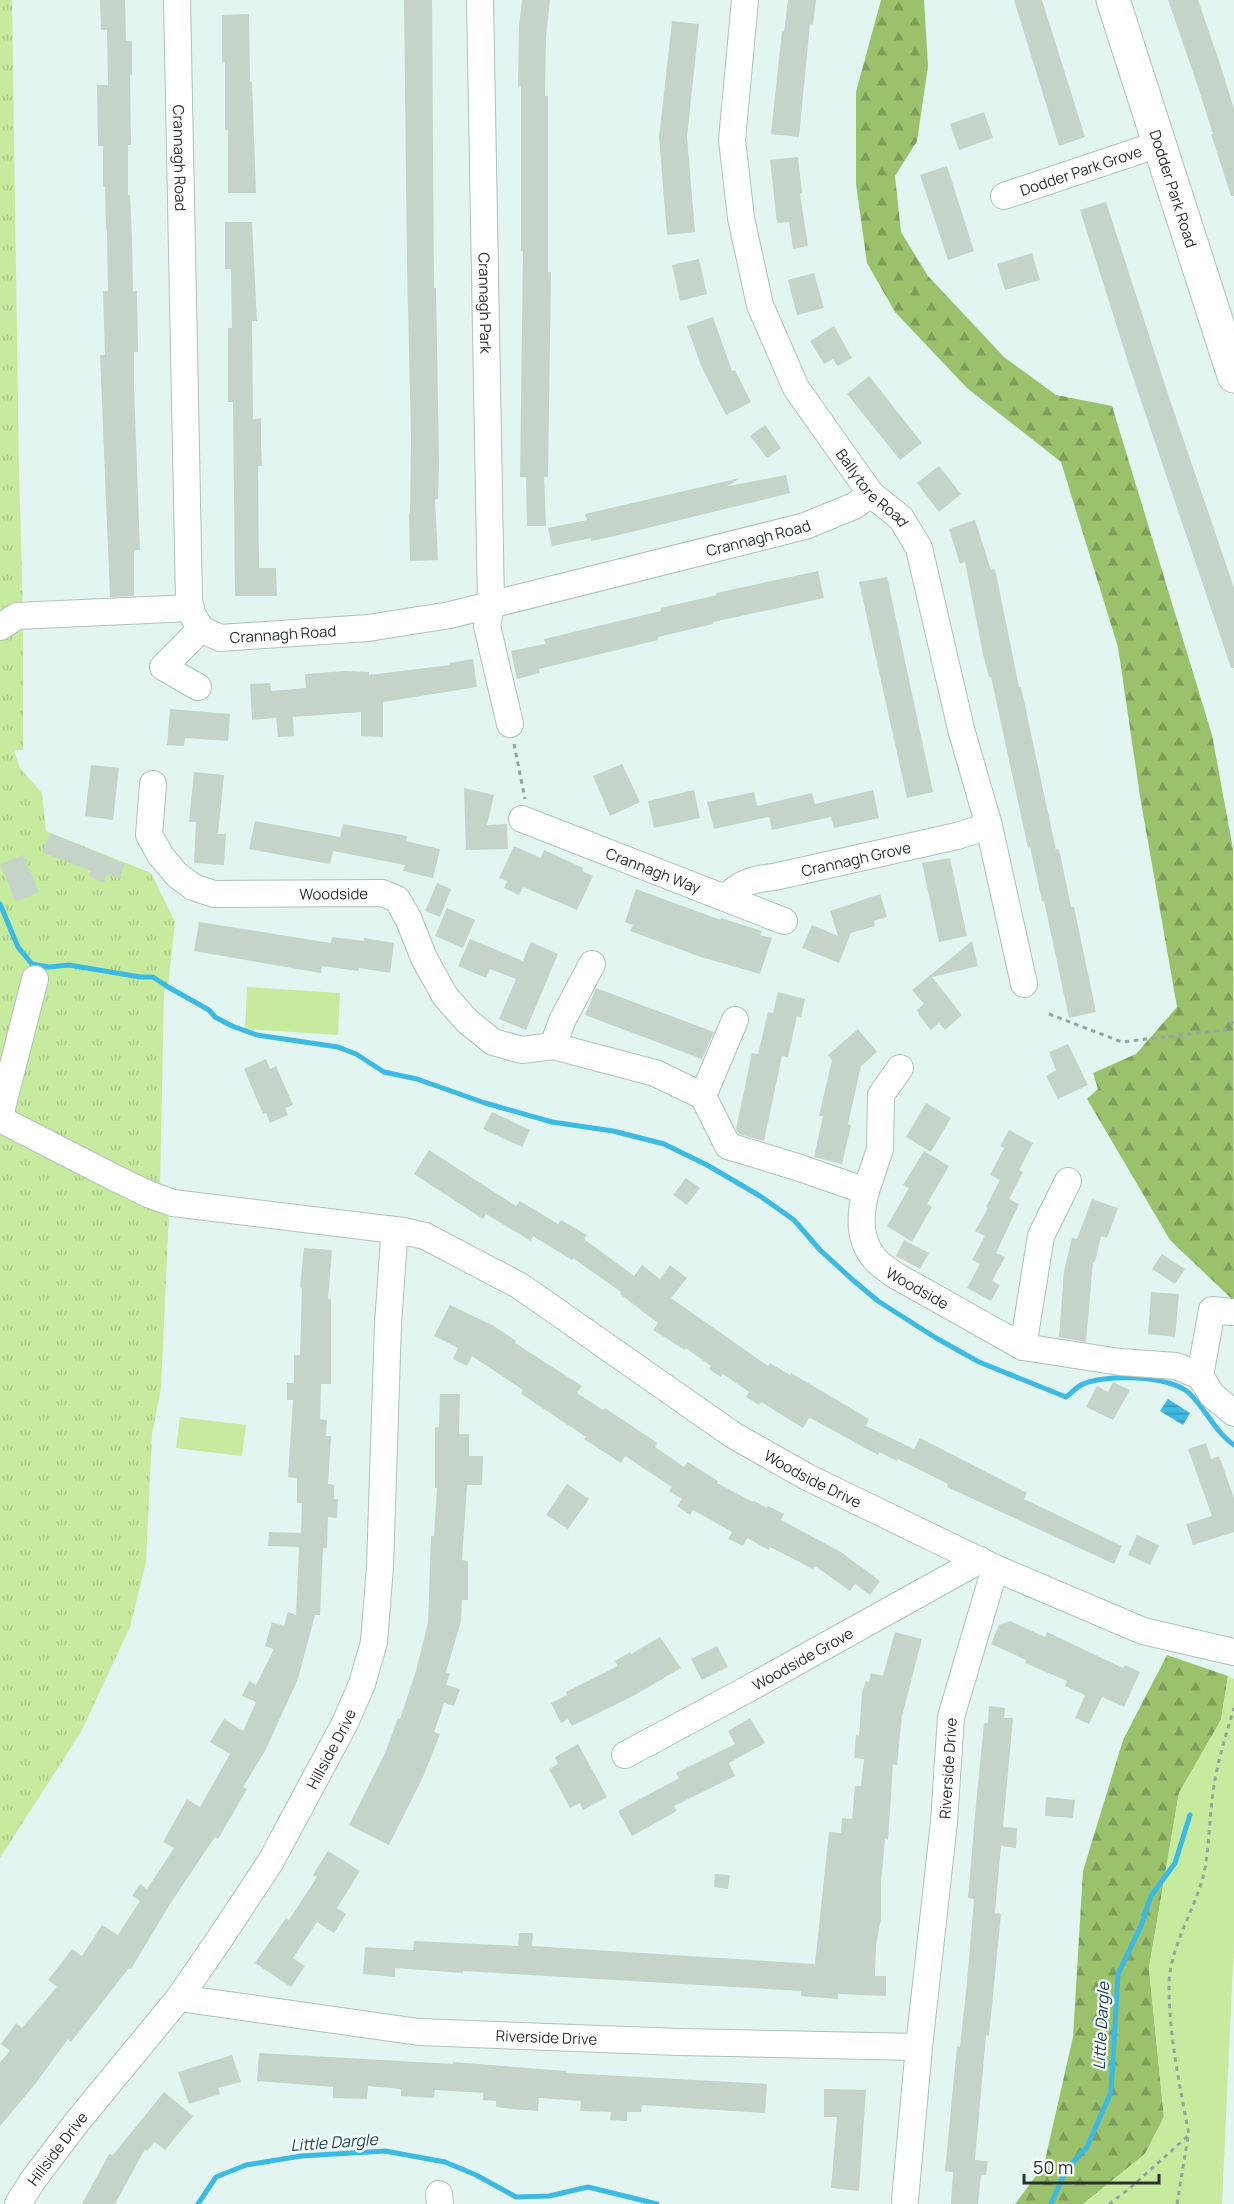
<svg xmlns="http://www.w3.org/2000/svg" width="1234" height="2204" viewBox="0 0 1234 2204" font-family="Manrope,sans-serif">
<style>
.grass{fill:url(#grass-tufts)}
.forest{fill:url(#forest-firs)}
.green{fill:#c6eb9e}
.water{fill:url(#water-rules)}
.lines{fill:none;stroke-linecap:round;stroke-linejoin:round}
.stream{stroke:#3cbae3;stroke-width:5}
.building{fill:#c6d3c9}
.minor-casing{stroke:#b0c1bc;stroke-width:28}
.major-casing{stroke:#b0c1bc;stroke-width:35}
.path{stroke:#97a5a1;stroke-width:3;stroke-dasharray:4.5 4.5;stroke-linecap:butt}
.minor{stroke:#fff;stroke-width:26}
.major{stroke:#fff;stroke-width:33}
.labels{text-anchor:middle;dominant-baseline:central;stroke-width:4.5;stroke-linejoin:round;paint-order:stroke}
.street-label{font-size:15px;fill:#2a312f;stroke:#fbfefd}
.water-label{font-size:16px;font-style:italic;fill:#0f4456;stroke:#fbfefd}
</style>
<defs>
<pattern id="grass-tufts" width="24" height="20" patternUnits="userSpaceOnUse" patternTransform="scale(1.5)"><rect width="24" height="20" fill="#c6eb9e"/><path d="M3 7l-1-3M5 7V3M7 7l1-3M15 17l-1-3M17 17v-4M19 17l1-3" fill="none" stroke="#aaca88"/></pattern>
<pattern id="forest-firs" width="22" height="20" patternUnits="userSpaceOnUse" patternTransform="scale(1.5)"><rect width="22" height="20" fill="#9ac26c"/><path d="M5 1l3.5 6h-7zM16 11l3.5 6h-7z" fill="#7e9e59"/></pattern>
<pattern id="water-rules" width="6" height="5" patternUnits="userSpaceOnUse" patternTransform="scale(1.5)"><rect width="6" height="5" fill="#3cbae3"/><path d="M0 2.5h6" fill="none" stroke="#3398b8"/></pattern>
</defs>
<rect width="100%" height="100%" fill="#e3f5f0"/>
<path class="grass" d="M0 0H12L19 472 23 613V750H14L20 768 42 793 46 831 151 873 175 922 168 987 164 992 160 1187 169 1214 161 1388 152 1434 146 1562 130 1627 81 1732 0 1858Z"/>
<g class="forest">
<path d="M881 0H924L928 66 917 141 895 176 901 232 928 276 1004 357 1056 395 1112 406 1212 735 1233 849 1234 1301 1170 1240 1087 1099 1098 1089 1093 1073 1136 1054 1177 1007 1140 796 1118 647 1061 462 967 388 895 312 867 263 856 184V92Z"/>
<path d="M1167 1655 1228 1676 1221 1720 1179 1793 1149 1968 1164 2117 1145 2154 1083 2204H1015L1044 2165 1073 2037 1083 1871 1123 1740Z"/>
</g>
<g class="green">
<path d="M247 987 340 993 338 1035 245 1029Z"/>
<path d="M180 1417 246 1425 242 1456 176 1448Z"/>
<path d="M1228 1676 1234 1679V1944L1222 2204H1083L1145 2154 1164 2117 1149 1968 1179 1793 1221 1720Z"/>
</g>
<path class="water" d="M1168 1399 1190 1413 1183 1425 1160 1411Z"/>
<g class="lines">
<g class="stream">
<path d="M0 904 18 947 32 964 49 967 69 965 140 977H153L168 987 209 1010 215 1017 232 1026 257 1035 338 1047 356 1054 384 1072 417 1079 485 1103 552 1122 613 1131 664 1144 707 1165 760 1196 794 1220 820 1250 854 1281 878 1301 936 1338 979 1362 1066 1397C1071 1393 1076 1388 1081 1385 1103 1374 1170 1375 1189 1393 1206 1409 1215 1432 1234 1445"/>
<path d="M198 2204 216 2177 246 2165 301 2156 385 2151 445 2162 476 2175 516 2197 549 2196 588 2187 657 2204"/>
<path d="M1051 2204 1066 2170 1087 2147 1111 2092 1118 1974 1141 1926 1151 1896 1175 1863 1190 1815"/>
</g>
</g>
<g class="building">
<path d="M100 0H125L126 41H132V75H130L131 145H128V195H130L132 237 133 291H137L138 352H134V387L140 550H134V596L110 597 100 355H105L103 291H108L107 229H106L105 187H103V146H98L97 85H108L107 30H101Z"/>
<path d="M404 0H432L434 288H436L439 462 438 499H435L438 560 410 561 409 514H410L411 438 407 265Z"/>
<path d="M522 0H550L546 37 545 96H548V272H551L548 477H544L546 526H527L526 477H520L523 251H521V86H518L519 26Z"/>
<path d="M788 0H816L813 25 810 24 799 137 771 134 782 31 784 32Z"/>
<path d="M1014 0H1042L1085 137 1059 146Z"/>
<path d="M1168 0H1198L1220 64 1234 109V196H1231L1211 134H1213L1197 84Z"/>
<path d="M249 14 250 82H252L256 193H228V130H225V62H222V15Z"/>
<path d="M672 21 699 24 687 137 695 232 667 235 659 137Z"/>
<path d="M984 112 993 138 959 150 950 124Z"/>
<path d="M798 157 802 193 800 194 808 246 793 249 789 222 777 223 770 160Z"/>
<path d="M947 166 974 251 948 260 920 175Z"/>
<path d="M1106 202 1167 391 1234 588V668H1231L1129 365 1080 210Z"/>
<path d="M225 222H252L257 321H252L253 419 261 418V442L262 466H258L259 568H276L277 596H235L233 402H228V328H232L231 269H225Z"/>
<path d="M1032 253 1040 280 1005 290 997 264Z"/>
<path d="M699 259 707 294 680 301 672 265Z"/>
<path d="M814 273 824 308 797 315 788 280Z"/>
<path d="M713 317 732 371 735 370 751 402 726 415 701 366 687 326Z"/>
<path d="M834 326 852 358 838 366 833 359 824 364 810 341Z"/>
<path d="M869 376 922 443 900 460 847 394Z"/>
<path d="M765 425 781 448 767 458 750 436Z"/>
<path d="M939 466 961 494 939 512 917 483Z"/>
<path d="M786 475 790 493 615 536 591 541V538L552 546 548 528 587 520 585 514 740 478 728 486Z"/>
<path d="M975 520 991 570 995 569 1019 687H1021L1056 850 1059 849 1071 907H1074L1096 1012 1069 1018 1044 901H1042L1030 847 1028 848 991 677H989L983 654 965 562 960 564 949 529Z"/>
<path d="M818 571 824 598 713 622V624L658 637V640L539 669 540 673 517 679 511 651 545 644 544 639 661 611V608L717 595 716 593Z"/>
<path d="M887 577 933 792 907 798 859 582Z"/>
<path d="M473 659 477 687 383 702V737L361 736V712L293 717 294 736 278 737 276 718 252 720 250 684 270 683 271 691 306 688 305 674 345 671 369 672V675L450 665V663Z"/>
<path d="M170 709 230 714 228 741 185 738 184 746 167 745Z"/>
<path d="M622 764 640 802 610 816 593 776Z"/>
<path d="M91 765 119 768 113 820 85 816Z"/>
<path d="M194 772 224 775 218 834H226L224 865 194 863 196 822H189Z"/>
<path d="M464 788 494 795 487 825 507 824 508 849 466 850Z"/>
<path d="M694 790 700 818 654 828 648 801Z"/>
<path d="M873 790 879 818 834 828 831 817 772 830 769 817 714 829 707 802 754 792 757 806 812 793 815 804Z"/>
<path d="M255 821 340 837 343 824 407 836 406 841 440 849 433 878 403 871 405 865 333 851 330 864 249 849Z"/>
<path d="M50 833 125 864 119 879 107 874 104 883 89 876 91 871 42 852Z"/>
<path d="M514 846 541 858 544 850 583 868 582 871 593 876 577 910 523 887 519 895 504 888 507 881 499 878Z"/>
<path d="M23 855 39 892 16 902 0 864Z"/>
<path d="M950 858 967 936 939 942 922 863Z"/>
<path d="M437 883 451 889 440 917 425 911Z"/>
<path d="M636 889 721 920V918L762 931 760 935 772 938 760 974 701 957 630 931 633 925 625 922Z"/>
<path d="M880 894 887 917 874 921 875 926 851 933 839 963 802 948 812 925 838 936 830 911Z"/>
<path d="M447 908 475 920 463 948 435 936Z"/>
<path d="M199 922 331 943 332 937 364 941V938L394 943 390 973 359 968 358 971 322 966 321 973 194 951Z"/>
<path d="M470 939 523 961 531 942 558 954 526 1030 499 1019 516 979 490 969 486 978 458 966Z"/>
<path d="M972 941 978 966 932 977 962 1015 945 1030 939 1023 931 1030 918 1014 919 1013 917 1010 924 1004 912 990Z"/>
<path d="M596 988 714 1032 702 1059 585 1015Z"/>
<path d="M778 992 805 999 801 1017 797 1016 788 1057 782 1056 764 1141 739 1134 736 1129 752 1053 758 1054 768 1012 773 1013Z"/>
<path d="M858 1029 877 1052 861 1066 848 1124 851 1125 842 1164 814 1157 823 1116H819L832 1060 828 1055Z"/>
<path d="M1068 1044 1088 1085 1058 1099 1046 1076 1056 1070 1049 1052Z"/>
<path d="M266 1059 270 1069 276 1066 293 1105 285 1108 288 1115 270 1123 266 1113 263 1114 244 1069Z"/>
<path d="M926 1103 951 1118 931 1152 906 1137Z"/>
<path d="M492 1112 530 1130 522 1147 483 1129Z"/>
<path d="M1009 1130 1033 1143 1019 1170 1023 1172 1009 1199 1019 1204 996 1253 1005 1257 992 1281 1000 1285 991 1301 967 1288 980 1264 972 1260 985 1236 975 1231 988 1208 986 1207 1000 1180 990 1175 1004 1148 1000 1146Z"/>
<path d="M429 1150 516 1206 520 1201 558 1224 561 1220 587 1235 584 1239 634 1276 642 1265 660 1279 670 1265 687 1278 671 1298 768 1366 770 1363 790 1375 791 1373 869 1419 866 1426 914 1449 920 1438 1027 1493 1024 1499 1122 1546 1114 1564 947 1487 948 1484 898 1459 897 1461 879 1452 878 1455 812 1419 809 1418 803 1428 761 1402 759 1405 746 1397 749 1392 723 1374 721 1377 709 1369 711 1366 686 1348 685 1350 653 1330 658 1323 620 1294 621 1292 573 1258 572 1260 533 1236 531 1241 486 1214 483 1219 414 1174Z"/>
<path d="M924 1151 949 1166 927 1204 932 1207 912 1242 887 1226 909 1188 903 1185Z"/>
<path d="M686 1178 700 1188 687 1205 673 1195Z"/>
<path d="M1092 1199 1118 1208 1107 1238 1101 1236 1095 1262H1093L1086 1342 1059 1337 1064 1271 1072 1238 1077 1239Z"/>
<path d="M904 1240 929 1253 920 1269 896 1256Z"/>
<path d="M304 1248 332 1250 328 1299H331V1384H321L320 1419 327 1420 326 1436H331L328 1484 334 1485V1499H338L337 1518 328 1517 327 1548H323L320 1615H315L298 1679 265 1751 243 1787 247 1789 218 1839 215 1837 170 1904 131 1969 129 1968 71 2042 68 2039 36 2083 0 2126V2062L10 2051 1 2044 16 2023 22 2028 57 1987 48 1980 72 1949 82 1956 102 1925 118 1935 140 1901 132 1896 140 1884 147 1889 174 1848 163 1842 187 1799 200 1807 230 1754 210 1742 224 1719 243 1731 256 1702 242 1696 249 1681 256 1685 274 1649 265 1646 272 1622 284 1626 288 1612 296 1615 299 1547 268 1546 269 1532 301 1533 302 1503H297V1478L288 1477 293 1400H287V1383H294V1355H300L302 1288 300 1287Z"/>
<path d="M1162 1254 1185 1269 1175 1284 1152 1269Z"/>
<path d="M1151 1292 1179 1294 1175 1337 1148 1334Z"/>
<path d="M450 1305 494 1326 516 1341 515 1343 582 1386 577 1393 603 1410 605 1408 641 1432 657 1443 655 1447 684 1467 688 1462 718 1481 717 1483 753 1502 754 1501 767 1508 768 1506 784 1514 781 1520 841 1552 880 1581 870 1595 855 1584 850 1591 815 1566 813 1569 770 1547 769 1550 747 1538 743 1546 728 1539 732 1532 693 1510 690 1515 677 1506 682 1499 669 1491 672 1487 625 1456 621 1463 584 1439 586 1437 523 1395 521 1394 523 1390 472 1356 467 1366 453 1359 458 1348 434 1336Z"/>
<path d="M1113 1382 1130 1390 1113 1420 1086 1407 1097 1386 1108 1392Z"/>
<path d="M440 1394H460L459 1434H469V1456H483L482 1485H467L462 1560 468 1561V1600H462L461 1621 446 1672 450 1674 446 1685 460 1689 454 1706 444 1703 434 1732 440 1734 423 1777 389 1845 349 1825 385 1753 398 1718 400 1719 416 1671 428 1623 431 1536H434L437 1488H435V1427H439Z"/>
<path d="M1206 1443 1211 1459 1219 1456 1234 1498V1532L1193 1545 1186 1524 1212 1516 1188 1449Z"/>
<path d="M567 1484 589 1499 568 1529 546 1515Z"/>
<path d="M1137 1535 1159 1545 1150 1565 1128 1555Z"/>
<path d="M1010 1621 1045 1637 1047 1632 1123 1668 1125 1665 1140 1672 1124 1707 1102 1697 1089 1724 1075 1718 1085 1695 1065 1686 1067 1681 1025 1663 1026 1660 991 1644 999 1625Z"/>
<path d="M895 1632 922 1639 902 1716 897 1765 893 1764 888 1840 885 1839 881 1883V1918L876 1946 875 1976H886V1996L838 1994V1999L801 1996V1991L463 1971V1973L395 1968V1977L363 1974 365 1947 413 1950 414 1941 518 1946 519 1933H533L532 1946 815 1964 829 1832 841 1833 842 1818 852 1819 855 1786H861L864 1759 854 1758 856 1735 859 1736 862 1693 866 1681 869 1682 871 1673 883 1676Z"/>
<path d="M660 1637 681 1668 635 1695 572 1726 568 1719 561 1723 551 1703 567 1695 566 1692 618 1666 615 1661 630 1652 631 1654Z"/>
<path d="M717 1646 728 1667 702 1680 691 1659Z"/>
<path d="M989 1706 1005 1708 1004 1718H1013L1003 1827 1017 1828 1016 1848 1001 1846 995 1913 1001 1914 989 2036 986 2035 975 2160 988 2161 986 2175H981L978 2204H951L953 2172 945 2171 957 2046 960 2047 967 1982 974 1899 968 1898 975 1815 984 1723H988Z"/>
<path d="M750 1718 765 1743 729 1763 735 1776 674 1806 677 1811 632 1836 618 1811 679 1778 676 1773 735 1744 728 1731Z"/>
<path d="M578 1744 607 1797 583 1810 580 1803 570 1808 549 1769 558 1764 555 1757Z"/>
<path d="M1046 1797 1075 1800 1073 1818 1045 1816Z"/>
<path d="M328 1851 360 1871 337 1908 346 1914 334 1933 317 1922 293 1958 305 1966 291 1987 255 1963 286 1918 289 1920 317 1877 313 1875Z"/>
<path d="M715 1874 730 1875 728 1889 714 1887Z"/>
<path d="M259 2053 453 2064V2062L566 2071V2073L767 2084 765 2113 642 2105 641 2112H627V2121L610 2120 611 2112 580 2111 581 2101 539 2098 538 2111 512 2109 496 2107V2101L483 2100V2093L435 2090 434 2098 401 2096V2089L368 2086 367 2099 333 2098V2087L257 2081Z"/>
<path d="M232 2055 241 2082 218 2088 220 2094 189 2104 178 2072Z"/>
<path d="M824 2089 866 2090 859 2191 831 2188 837 2117H824Z"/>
<path d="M164 2092 193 2116 165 2150 155 2142 147 2151 145 2149 115 2204H82L109 2154 113 2155Z"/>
</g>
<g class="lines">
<defs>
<g id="minor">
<path id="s1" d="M177 0 189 600 192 614 201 629 220 638 368 628 450 615 805 526 854 506 871 494"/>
<path id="s2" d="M480 0 491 605 487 626 510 724"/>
<path id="s3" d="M745 0 732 140 741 218 760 305 796 388 871 494 901 518 919 548 961 729 989 826 1024 984"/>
<path id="s4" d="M1004 196 1159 144"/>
<path d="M0 627 17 616 191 608"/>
<path d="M198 687 163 667 201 629"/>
<path id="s5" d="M153 784 149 835 161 856 177 875 193 887 214 894 382 893 397 899 408 918 424 958 445 996 467 1021 493 1042 522 1050 553 1046 655 1073 703 1096 728 1146 797 1167 866 1191C860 1213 858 1240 875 1259 879 1265 888 1269 893 1274L1023 1347 1120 1362 1176 1366 1200 1376 1212 1395 1234 1413"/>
<path id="s6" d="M522 819 784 921"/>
<path id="s7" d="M726 898C740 882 754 879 774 877L957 836 989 826"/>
<path d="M553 1046 562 1021 592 964"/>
<path d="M703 1096 735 1020"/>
<path d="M0 1119 113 1177 148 1194 173 1203 403 1231"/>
<path d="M2 1119V1108L35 979"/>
<path d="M866 1191 880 1149 881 1095 900 1068"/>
<path d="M1023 1347 1041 1236 1068 1181"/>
<path d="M1200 1376 1212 1310 1231 1312"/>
<path id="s8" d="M625 1755 746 1690 980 1560"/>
<path id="s9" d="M179 1998 419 2032 680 2042 919 2047"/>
<path d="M439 2194 440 2204"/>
<path id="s10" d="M905 2200 919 2047 944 1822 951 1717 995 1568"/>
<path id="s11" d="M18 2204 33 2180 77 2122 179 1998 219 1940 271 1861 345 1723 362 1684 374 1642 380 1567 388 1324 394 1239 403 1231 425 1236 520 1286 733 1435 807 1477 995 1568 1143 1631 1234 1652"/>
</g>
<g id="major">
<path id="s12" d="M1113 0 1234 376"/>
</g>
</defs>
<use href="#minor" class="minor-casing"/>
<use href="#major" class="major-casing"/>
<g class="path">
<path d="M514 744 525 799"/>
<path d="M1049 1014 1122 1042 1224 1030 1234 1021"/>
<path d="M1109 2204 1130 2188 1189 2135C1180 2087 1169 2036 1169 1986 1169 1947 1195 1911 1204 1873 1209 1849 1209 1825 1212 1801 1215 1769 1225 1738 1234 1708"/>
<path d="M1177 2204 1188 2137"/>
</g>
<use href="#minor" class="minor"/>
<use href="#major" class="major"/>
</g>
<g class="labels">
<g class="street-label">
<text stroke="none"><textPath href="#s1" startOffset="158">Crannagh Road</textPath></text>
<text stroke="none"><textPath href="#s4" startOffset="81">Dodder Park Grove</textPath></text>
<text stroke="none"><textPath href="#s12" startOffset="198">Dodder Park Road</textPath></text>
<text stroke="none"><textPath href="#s2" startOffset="303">Crannagh Park</textPath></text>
<text stroke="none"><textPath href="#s3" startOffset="525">Ballytore Road</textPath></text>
<text stroke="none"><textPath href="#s1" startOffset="1202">Crannagh Road</textPath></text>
<text stroke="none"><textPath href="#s1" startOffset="716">Crannagh Road</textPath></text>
<text stroke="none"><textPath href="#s7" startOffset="138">Crannagh Grove</textPath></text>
<text stroke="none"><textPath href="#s6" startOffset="141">Crannagh Way</textPath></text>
<text stroke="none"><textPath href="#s5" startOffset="262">Woodside</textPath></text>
<text stroke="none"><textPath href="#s5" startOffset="1046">Woodside</textPath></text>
<text stroke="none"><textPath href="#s11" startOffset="1566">Woodside Drive</textPath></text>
<text stroke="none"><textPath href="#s8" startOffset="202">Woodside Grove</textPath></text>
<text stroke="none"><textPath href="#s11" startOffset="554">Hillside Drive</textPath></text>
<text stroke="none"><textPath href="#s10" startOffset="434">Riverside Drive</textPath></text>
<text stroke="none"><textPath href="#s9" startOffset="370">Riverside Drive</textPath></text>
<text stroke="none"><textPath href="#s11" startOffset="68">Hillside Drive</textPath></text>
</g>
<g class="water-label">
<text transform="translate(1101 2026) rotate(-87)">Little Dargle</text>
<text transform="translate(334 2142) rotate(-4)">Little Dargle</text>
</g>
</g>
<path d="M1024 2174v9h135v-9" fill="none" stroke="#2a312f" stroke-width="3"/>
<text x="1033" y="2174" font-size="18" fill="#2a312f" stroke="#fbfefd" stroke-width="4.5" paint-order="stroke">50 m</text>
</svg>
